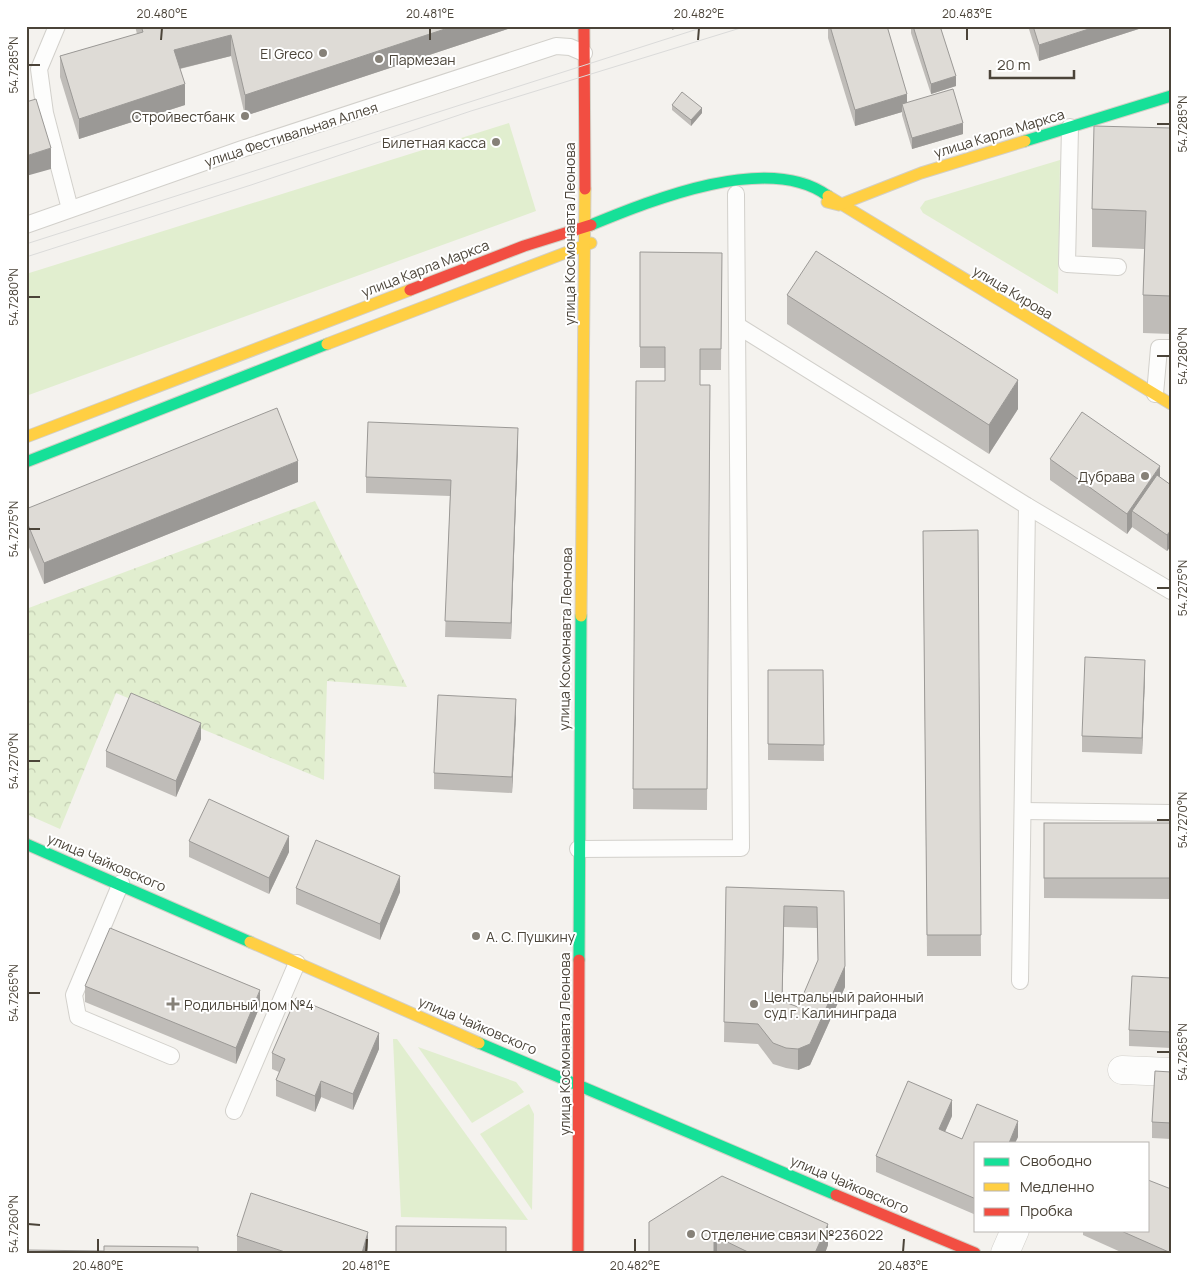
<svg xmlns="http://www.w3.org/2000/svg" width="1197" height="1279" viewBox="0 0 1197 1279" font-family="Manrope,sans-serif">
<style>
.green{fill:#e1eecf}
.forest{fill:url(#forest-crowns)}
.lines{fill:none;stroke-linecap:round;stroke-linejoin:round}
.lane-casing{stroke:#d2d0cb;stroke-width:18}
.street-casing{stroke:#d2d0cb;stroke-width:29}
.fast-casing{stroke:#d3cfc5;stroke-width:13}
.slow-casing{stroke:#d3cfc5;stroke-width:13}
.jam-casing{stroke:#d3cfc5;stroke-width:13}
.lane{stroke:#fdfdfc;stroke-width:16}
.street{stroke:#fdfdfc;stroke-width:28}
.fast{stroke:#16e098;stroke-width:11}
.slow{stroke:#ffcf43;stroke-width:11}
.jam{stroke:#f24e42;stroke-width:11}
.tram{stroke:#dbdbda;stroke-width:1}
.wall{fill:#bfbcb8;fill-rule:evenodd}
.shaded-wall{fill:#9b9996}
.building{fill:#dedbd6;stroke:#9b9996;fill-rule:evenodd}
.ticks{fill:none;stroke:#4b4439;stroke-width:2}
.poi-dot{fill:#868178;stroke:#fff;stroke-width:2}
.labels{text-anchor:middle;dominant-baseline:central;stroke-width:4;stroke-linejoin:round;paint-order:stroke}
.poi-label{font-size:14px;fill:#4b4439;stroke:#fff;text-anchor:start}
.street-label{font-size:14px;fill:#4b4439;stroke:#fff}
.neatline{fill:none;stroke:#4b4439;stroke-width:2}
.ticks-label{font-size:12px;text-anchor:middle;fill:#4b4439}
</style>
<defs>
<pattern id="forest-crowns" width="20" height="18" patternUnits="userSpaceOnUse" patternTransform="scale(1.25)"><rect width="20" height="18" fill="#e1eecf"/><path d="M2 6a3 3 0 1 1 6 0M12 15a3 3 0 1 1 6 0" fill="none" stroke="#c3cdb2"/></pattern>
</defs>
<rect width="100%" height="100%" fill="#f4f2ee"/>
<g class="green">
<path d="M509 123 536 211 26 396V274Z"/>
<path d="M1060 160 1058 294 923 213 920 208 925 201Z"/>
<path d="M393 1039H397L528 1220 401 1217Z"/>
<path d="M418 1047 516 1082 524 1092 472 1123Z"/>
<path d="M529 1104 534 1114 532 1210 480 1134Z"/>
</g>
<path class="forest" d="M315 501 407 687 327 681 324 780 116 693 60 829 26 814V609Z"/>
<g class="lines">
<defs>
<g id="lane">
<path d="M57 26 39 69 45 113 70 209"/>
<path d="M1070 127 1067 264 1118 267"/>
<path d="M26 225 242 149 556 46 570 47 584 53"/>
<path d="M738 326 1027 506 1171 591"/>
<path d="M1155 394 1159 348H1171"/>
<path d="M1023 811 1171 813"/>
<path d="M578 849 741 848 736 194"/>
<path d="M121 883 74 995 78 1017 171 1056"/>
<path d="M1020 981 1027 506"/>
<path d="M234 1111 297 963"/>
</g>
<g id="street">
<path d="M1122 1070 1171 1072"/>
<path d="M1005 1253 1015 1230"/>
</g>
<g id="fast">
<path d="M1025 141 1171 96"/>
<path d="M591 225C652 200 769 152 828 196"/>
<path d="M26 462 327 344"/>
<path d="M26 844 250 942"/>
<path d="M579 960 581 616"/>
<path d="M479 1043 836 1195"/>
</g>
<g id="slow">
<path d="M828 196 1171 404"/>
<path d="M827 202 839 205 921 173 1025 141"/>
<path d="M327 344 591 243"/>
<path d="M26 437 410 290"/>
<path d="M581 616 585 189"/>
<path d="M250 942 479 1043"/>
</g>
<g id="jam">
<path d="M584 26 585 189"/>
<path d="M410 290 524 246 591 225"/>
<path d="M836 1195 975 1253"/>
<path d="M578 1253 579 960"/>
</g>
</defs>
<use href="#lane" class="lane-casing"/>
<use href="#street" class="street-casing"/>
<use href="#fast" class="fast-casing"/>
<use href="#slow" class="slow-casing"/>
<use href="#jam" class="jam-casing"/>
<use href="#lane" class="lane"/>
<use href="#street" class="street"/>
<use href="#fast" class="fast"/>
<use href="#slow" class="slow"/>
<use href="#jam" class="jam"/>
<g class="tram">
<path d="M26 244 707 26"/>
<path d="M26 257 251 185 471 111 747 26"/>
</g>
</g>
<g class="wall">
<path d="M135 26H517L245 116 231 56 180 69 185 105 79 139 60 77V56L137 34Z"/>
<path d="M828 26H887L907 102 963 134 912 149 902 115V112L855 126 828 38Z"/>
<path d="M911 26H940L956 86 931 94 911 33Z"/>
<path d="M1028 26H1148L1039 61Z"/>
<path d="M672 105 702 113 691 126 672 110Z"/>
<path d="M1171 128V334L1143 333V295L1144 249 1092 247V209Z"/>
<path d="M640 252 722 253 721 370H700V385H710L707 810 633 809 636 381H665V368H640Z"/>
<path d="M787 295 1018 409 989 454 787 324Z"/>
<path d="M518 444 511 639 445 637 450 496 366 493V477Z"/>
<path d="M1050 459 1160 478 1171 485V546L1167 551 1132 527 1127 534 1050 480Z"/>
<path d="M298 482 44 584 26 540V509Z"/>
<path d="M978 530 981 956H927L923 531Z"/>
<path d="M768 670H823L824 761 768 760Z"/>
<path d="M1145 676 1142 754 1082 752V736Z"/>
<path d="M516 715 512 793 434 789V773Z"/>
<path d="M201 739 176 797 106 767V751Z"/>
<path d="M1044 823H1171V899L1044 898Z"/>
<path d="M189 841 289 852 269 894 189 857Z"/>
<path d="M726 887 844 891 845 987 810 1065 798 1070 786 1068 773 1064 758 1044 724 1042ZM784 927 817 928 818 962 798 1007 782 1001Z"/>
<path d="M296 888 400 892 380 940 296 904Z"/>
<path d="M1171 978V1048L1129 1046V1030Z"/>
<path d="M85 986 260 1006 236 1064 85 1002Z"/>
<path d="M379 1049 353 1110 321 1097 315 1112 276 1096V1080L279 1072 272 1069V1053Z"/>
<path d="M1171 1072V1139L1152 1138V1122Z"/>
<path d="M952 1116 945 1132 962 1139 1018 1137 1015 1143H976V1215L876 1172V1156Z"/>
<path d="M649 1222 828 1245 825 1253H649Z"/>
<path d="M1083 1230H1148L1171 1253H1123L1083 1235Z"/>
<path d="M237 1236 368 1247 367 1253H238L237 1252Z"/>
</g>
<g class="shaded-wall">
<path d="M454 26H517L245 116V95Z"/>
<path d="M672 26H682L672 30Z"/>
<path d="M1098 26H1148L1039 61V45Z"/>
<path d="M231 35V56L174 70V50Z"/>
<path d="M956 76V86L931 94V84Z"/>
<path d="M185 84V105L79 139V119Z"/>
<path d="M907 94V110L902 104V112L855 126V110Z"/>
<path d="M702 108V113L691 126V120Z"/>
<path d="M963 123V134L912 149V138Z"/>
<path d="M51 148V169L26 176V156Z"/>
<path d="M1018 380V409L989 454V425Z"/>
<path d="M518 428V444L511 639V623Z"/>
<path d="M298 461V482L44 584V563Z"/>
<path d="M1160 466V487L1132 511V527L1127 534V514Z"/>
<path d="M1171 530V546L1167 551V535Z"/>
<path d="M1145 660V676L1142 754V738Z"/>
<path d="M516 699V715L512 793V777Z"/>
<path d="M201 723V739L176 797V781Z"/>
<path d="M289 836V852L269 894V878Z"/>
<path d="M400 876V892L380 940V924Z"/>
<path d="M784 906V927L782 1022V1001Z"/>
<path d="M845 966V987L810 1065 798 1070V1049Z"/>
<path d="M260 990V1006L236 1064V1048Z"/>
<path d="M379 1033V1049L353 1110V1094Z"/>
<path d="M321 1081V1097L315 1112V1096Z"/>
<path d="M952 1100V1116L939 1145V1129Z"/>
<path d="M1018 1121V1137L1015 1143H1009Z"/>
<path d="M828 1224V1245L825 1253H815Z"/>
<path d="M368 1232V1247L367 1253H362Z"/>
<path d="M717 1237V1253H714V1239Z"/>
</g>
<g class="building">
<path d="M141 26H454L245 95 231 35 174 50 185 84 79 119 60 56 143 32Z"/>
<path d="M830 26H887L907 94 855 110Z"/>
<path d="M913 26H940L956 76 931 84Z"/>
<path d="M1033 26H1098L1039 45Z"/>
<path d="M953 89 963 123 912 138 902 104Z"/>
<path d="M682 92 702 108 691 120 672 105Z"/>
<path d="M36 99 51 148 26 156V102Z"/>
<path d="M1094 126 1171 128V296L1143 295 1146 211 1092 209Z"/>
<path d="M816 251 1018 380 989 425 787 295Z"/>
<path d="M640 252 722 253 721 349H700V385H710L707 789H633L636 381H665V347H640Z"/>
<path d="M277 408 298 461 44 563 26 520V509Z"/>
<path d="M1082 412 1160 466 1127 514 1050 459Z"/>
<path d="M368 422 518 428 511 623 445 621 451 480 366 477Z"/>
<path d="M1157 475 1171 485V530L1167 535 1132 511Z"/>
<path d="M978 530 981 935H927L923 531Z"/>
<path d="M1085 657 1145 660 1142 738 1082 736Z"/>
<path d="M768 670H823L824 745 768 744Z"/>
<path d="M131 693 201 723 176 781 106 751Z"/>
<path d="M438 695 516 699 512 777 434 773Z"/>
<path d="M209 799 289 836 269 878 189 841Z"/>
<rect x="1044" y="823" width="127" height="55"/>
<path d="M316 840 400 876 380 924 296 888Z"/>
<path d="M726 887 844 891 845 966 810 1044 798 1049 786 1048 773 1043 758 1024 724 1022ZM784 906 817 907 818 960 798 1007 782 1001Z"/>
<path d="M110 928 260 990 236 1048 85 986Z"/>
<path d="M1132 976 1171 978V1032L1129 1030Z"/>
<path d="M296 998 379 1033 353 1094 321 1081 315 1096 276 1080 285 1059 272 1053Z"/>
<path d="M1155 1071 1171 1072V1123L1152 1122Z"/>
<path d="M908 1081 952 1100 939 1129 962 1139 977 1104 1018 1121 1009 1143H976V1199L876 1156Z"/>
<path d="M722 1176 828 1224 815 1253H750L717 1237 714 1239V1253H649V1222Z"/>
<path d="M1148 1180 1171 1189V1253L1119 1230H1148Z"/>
<path d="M251 1193 368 1232 362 1253H288L237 1236Z"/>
<path d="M396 1226 506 1227V1253H396Z"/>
<path d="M104 1246 198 1247V1253H26V1250L104 1251Z"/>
</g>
<path class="ticks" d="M161 40 162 28M430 40V28M698 40 699 28M967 40V28M28 65H40M1157 124H1170M28 297H40M1157 356H1170M28 529H40M1157 588H1170M28 761H40M1157 820H1170M28 993H40M1157 1052H1170M28 1224 40 1225M98 1252V1239M366 1252 367 1239M635 1252V1239M903 1252 904 1239"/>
<g class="poi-dot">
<circle cx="323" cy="53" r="5"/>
<circle cx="379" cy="59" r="5"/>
<circle cx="245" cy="116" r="5"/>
<circle cx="496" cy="142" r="5"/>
<circle cx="1145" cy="476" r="5"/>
<circle cx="476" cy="936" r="5"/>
<path d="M170.5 996.5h5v5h5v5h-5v5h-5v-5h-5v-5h5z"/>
<circle cx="754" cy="1004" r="5"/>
<circle cx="691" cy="1234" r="5"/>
</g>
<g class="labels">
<g class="poi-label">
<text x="313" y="53" text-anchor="end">El Greco</text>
<text x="389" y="59">Пармезан</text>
<text x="235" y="116" text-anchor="end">Стройвестбанк</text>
<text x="486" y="142" text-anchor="end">Билетная касса</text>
<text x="1135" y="476" text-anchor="end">Дубрава</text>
<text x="486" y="936">А. С. Пушкину</text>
<text x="764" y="996">Центральный районный<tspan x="764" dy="16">суд г. Калининграда</tspan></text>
<text x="184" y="1004">Родильный дом №4</text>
<text x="701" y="1234">Отделение связи №236022</text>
</g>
<g class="street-label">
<text transform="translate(999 133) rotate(-17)">улица Карла Маркса</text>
<text transform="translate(291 134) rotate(-18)">улица Фестивальная Аллея</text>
<text transform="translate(569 234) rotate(-90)">улица Космонавта Леонова</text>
<text transform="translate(425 268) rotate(-21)">улица Карла Маркса</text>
<text transform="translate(1013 292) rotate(31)">улица Кирова</text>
<text transform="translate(565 639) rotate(-89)">улица Космонавта Леонова</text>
<text transform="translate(107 862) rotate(23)">улица Чайковского</text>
<text transform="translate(478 1025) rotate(23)">улица Чайковского</text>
<text transform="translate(564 1044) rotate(-90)">улица Космонавта Леонова</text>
<text transform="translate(850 1184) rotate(23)">улица Чайковского</text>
</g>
</g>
<rect width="1197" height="1279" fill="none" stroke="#ffffff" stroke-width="55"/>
<rect x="974" y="1142" width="175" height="90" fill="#ffffff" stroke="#b7b4b0"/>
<rect x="984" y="1158" width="25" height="8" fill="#16e098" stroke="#b7b4b0"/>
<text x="1020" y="1166" font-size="15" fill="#4b4439">Свободно</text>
<rect x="984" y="1183" width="25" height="8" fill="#ffcf43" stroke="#b7b4b0"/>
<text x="1020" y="1192" font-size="15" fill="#4b4439">Медленно</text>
<rect x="984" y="1208" width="25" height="8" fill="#f24e42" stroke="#b7b4b0"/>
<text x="1020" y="1216" font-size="15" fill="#4b4439">Пробка</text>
<path d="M990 70v8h84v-8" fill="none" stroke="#4b4439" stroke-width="2.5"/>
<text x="997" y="70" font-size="15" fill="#4b4439" stroke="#ffffff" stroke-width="4" paint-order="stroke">20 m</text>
<rect x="28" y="28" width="1142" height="1224" class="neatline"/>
<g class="ticks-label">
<text x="162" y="18">20.480°E</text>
<text x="430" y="18">20.481°E</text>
<text x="699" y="18">20.482°E</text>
<text x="967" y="18">20.483°E</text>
<text transform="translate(14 65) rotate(-90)" y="4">54.7285°N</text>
<text transform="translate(1183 124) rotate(-90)" y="4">54.7285°N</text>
<text transform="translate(14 297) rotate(-90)" y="4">54.7280°N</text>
<text transform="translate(1183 356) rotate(-90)" y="4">54.7280°N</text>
<text transform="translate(14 529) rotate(-90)" y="4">54.7275°N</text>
<text transform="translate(1183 588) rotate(-90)" y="4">54.7275°N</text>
<text transform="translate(14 761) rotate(-90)" y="4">54.7270°N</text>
<text transform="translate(1183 820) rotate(-90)" y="4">54.7270°N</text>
<text transform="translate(14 993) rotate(-90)" y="4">54.7265°N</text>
<text transform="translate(1183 1052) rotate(-90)" y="4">54.7265°N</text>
<text transform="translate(14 1224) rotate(-90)" y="4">54.7260°N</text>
<text x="98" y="1270">20.480°E</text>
<text x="366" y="1270">20.481°E</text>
<text x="635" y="1270">20.482°E</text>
<text x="903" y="1270">20.483°E</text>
</g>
</svg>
